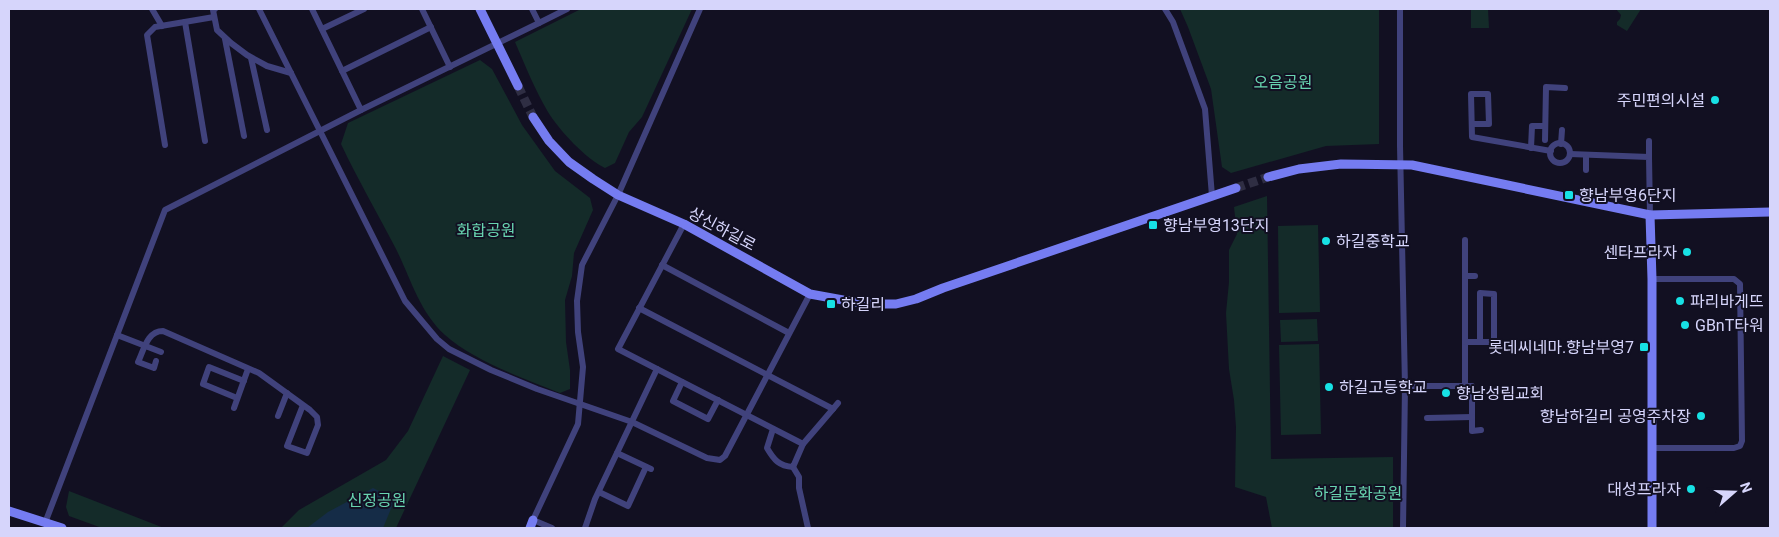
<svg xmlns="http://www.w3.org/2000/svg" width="1779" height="537" viewBox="0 0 1779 537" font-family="Roboto,'Noto Sans KR',sans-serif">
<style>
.green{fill:#142b29}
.water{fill:#152c47}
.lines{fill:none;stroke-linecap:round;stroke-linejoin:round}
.secondary-tunnel{stroke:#2f2e43;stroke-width:9;stroke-dasharray:9 4.5;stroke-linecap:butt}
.street{stroke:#40427c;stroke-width:6}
.secondary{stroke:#757cf1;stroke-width:9}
.poi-dot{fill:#17e1e5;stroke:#121022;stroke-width:2}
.labels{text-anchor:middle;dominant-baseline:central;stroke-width:4;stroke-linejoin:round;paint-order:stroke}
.park-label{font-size:16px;fill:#68d4b0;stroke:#121022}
.poi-label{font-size:16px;fill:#d6d5fb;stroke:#121022;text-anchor:start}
.street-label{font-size:16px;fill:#d6d5fb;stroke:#121022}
</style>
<rect width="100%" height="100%" fill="#121022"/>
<g class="green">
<path d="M581 9H692L642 117 629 132 615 163 605 168C586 159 559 130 548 112 535 90 525 65 515 42Z"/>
<path d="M1180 9H1379V144L1326 146 1231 173 1222 167 1211 89 1188 27Z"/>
<path d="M1471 9H1488L1489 28H1471Z"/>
<path d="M1616 9H1641L1627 31 1617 25V22L1620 19 1621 15Z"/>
<path d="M480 60 492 69 522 125 555 171 590 198 593 210 574 253 572 276 565 300 566 342 570 370V389L560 393C525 379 472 360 445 335 419 311 411 279 396 249 378 214 358 180 341 144L348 123Z"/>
<path d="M1267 196 1271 459 1393 457V528H1272L1266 497 1235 487 1236 427 1234 400 1229 369 1226 313 1229 282V250L1237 234 1234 207Z"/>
<path d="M1318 225 1320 312 1279 313 1278 226Z"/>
<path d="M1317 319 1318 341 1281 342 1280 320Z"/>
<path d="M1319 344 1321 434 1281 435 1279 345Z"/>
<path d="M443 356 470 370 396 528H281L299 510 386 460 408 431Z"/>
<path d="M69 491 164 528H102L69 516 66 507Z"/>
</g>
<path class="water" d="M373 488 395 499 383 528H307L328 512Z"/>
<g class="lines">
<g class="secondary-tunnel">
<path d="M518 86 533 117"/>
<path d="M1236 188 1268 177"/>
</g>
<g class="street">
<path d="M152 9 162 26"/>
<path d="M215 9 213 10 217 30 231 43 247 55 267 66 291 73"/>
<path d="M259 9 405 301 437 339 449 349 491 370 537 389 632 422 707 458 720 460 725 456 810 294"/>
<path d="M312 9 361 110 539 23"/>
<path d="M422 9 450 67"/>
<path d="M532 9 539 23 567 9"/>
<path d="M1165 9 1173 22 1205 109 1212 196"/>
<path d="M1400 9V146L1405 386 1403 528"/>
<path d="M185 22 205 141"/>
<path d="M322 29 364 9"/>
<path d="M225 39 244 136"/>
<path d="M251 58 267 130"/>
<path d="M342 71 431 27"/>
<path d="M1472 124H1489L1488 94H1471L1472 137 1551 151"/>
<path d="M1545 140 1546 87 1565 88"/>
<circle cx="1560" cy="153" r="10"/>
<path d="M1561 144 1562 130"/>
<path d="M165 145 147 35 155 27 214 17"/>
<path d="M1531 148 1532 126H1545"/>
<path d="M1570 154 1649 157 1650 215"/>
<path d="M1649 157V141"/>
<path d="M1586 170V155"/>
<path d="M684 224 618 349 803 444 833 409"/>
<path d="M1465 240V386"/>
<path d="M662 265 789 333"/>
<path d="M1465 276H1475"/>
<path d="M1652 279H1734L1740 284 1742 441 1740 446 1734 448H1652"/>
<path d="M639 308 833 409 838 403"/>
<path d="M117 335 161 352"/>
<path d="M1465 342H1494V294L1480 293V342"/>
<path d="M156 361 154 368 138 362C144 350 147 331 163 331L259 373 310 410 317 417 318 425 307 453 287 446 303 405"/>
<path d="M682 382 673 401 708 419 718 400"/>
<path d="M1405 386H1472V431L1481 430"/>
<path d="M237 398 203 384 209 367 244 381"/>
<path d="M234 408 248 369"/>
<path d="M278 416 287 393"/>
<path d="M1427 418 1472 417"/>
<path d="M773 429 767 448C774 460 779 466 793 467L803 444"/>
<path d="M617 453 651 469"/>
<path d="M793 467 799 477V488L808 528"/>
<path d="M599 492 628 506 646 467"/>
<path d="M45 523 165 210 361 110"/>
<path d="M552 528 533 520 578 424 583 367 578 332 577 301 582 265 618 195 700 9"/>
<path d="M585 528 595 499 657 369"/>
</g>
<g class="secondary">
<path d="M480 9 518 86"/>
<path d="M533 117 549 141 569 162 593 179 618 195 684 224 810 294 854 302 878 304H896L916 299 943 288 1236 188"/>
<path d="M1268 177 1299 169 1341 164 1412 165 1650 215 1770 212"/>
<path d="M1650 215 1652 279V528"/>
<path d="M9 511 62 528"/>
<path d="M530 528 533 520"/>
</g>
</g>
<g class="poi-dot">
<circle cx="1715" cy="100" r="5"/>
<rect x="1564" y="190" width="10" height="10" rx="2.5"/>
<rect x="1148" y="220" width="10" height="10" rx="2.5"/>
<circle cx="1326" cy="241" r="5"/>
<circle cx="1687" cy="252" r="5"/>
<circle cx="1680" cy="301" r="5"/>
<rect x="826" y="299" width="10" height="10" rx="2.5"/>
<circle cx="1685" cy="325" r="5"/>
<rect x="1639" y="342" width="10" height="10" rx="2.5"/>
<circle cx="1329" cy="387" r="5"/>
<circle cx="1446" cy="393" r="5"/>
<circle cx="1701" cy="416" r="5"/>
<circle cx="1691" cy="489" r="5"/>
</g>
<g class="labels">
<g class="park-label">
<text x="1283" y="82">오음공원</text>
<text x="486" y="230">화합공원</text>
<text x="1358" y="493">하길문화공원</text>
<text x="377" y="500">신정공원</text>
</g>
<g class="poi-label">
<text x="1705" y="100" text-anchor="end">주민편의시설</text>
<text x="1579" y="195">향남부영6단지</text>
<text x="1163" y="225">향남부영13단지</text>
<text x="1336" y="241">하길중학교</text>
<text x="1677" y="252" text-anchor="end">센타프라자</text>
<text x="1690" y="301">파리바게뜨</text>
<text x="841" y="304">하길리</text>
<text x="1695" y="325">GBnT타워</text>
<text x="1634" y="347" text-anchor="end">롯데씨네마.향남부영7</text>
<text x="1339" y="387">하길고등학교</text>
<text x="1456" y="393">향남성림교회</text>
<text x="1691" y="416" text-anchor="end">향남하길리 공영주차장</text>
<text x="1681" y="489" text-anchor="end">대성프라자</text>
</g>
<g class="street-label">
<text transform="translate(722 229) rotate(28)">상신하길로</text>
</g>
</g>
<rect width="1779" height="537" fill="none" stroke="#d6d5fb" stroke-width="20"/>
<g transform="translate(1734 492) rotate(70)" stroke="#121022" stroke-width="4" paint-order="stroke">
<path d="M0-4L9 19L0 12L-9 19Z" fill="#d6d5fb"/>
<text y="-8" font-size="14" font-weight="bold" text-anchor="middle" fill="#d6d5fb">N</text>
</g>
</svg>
